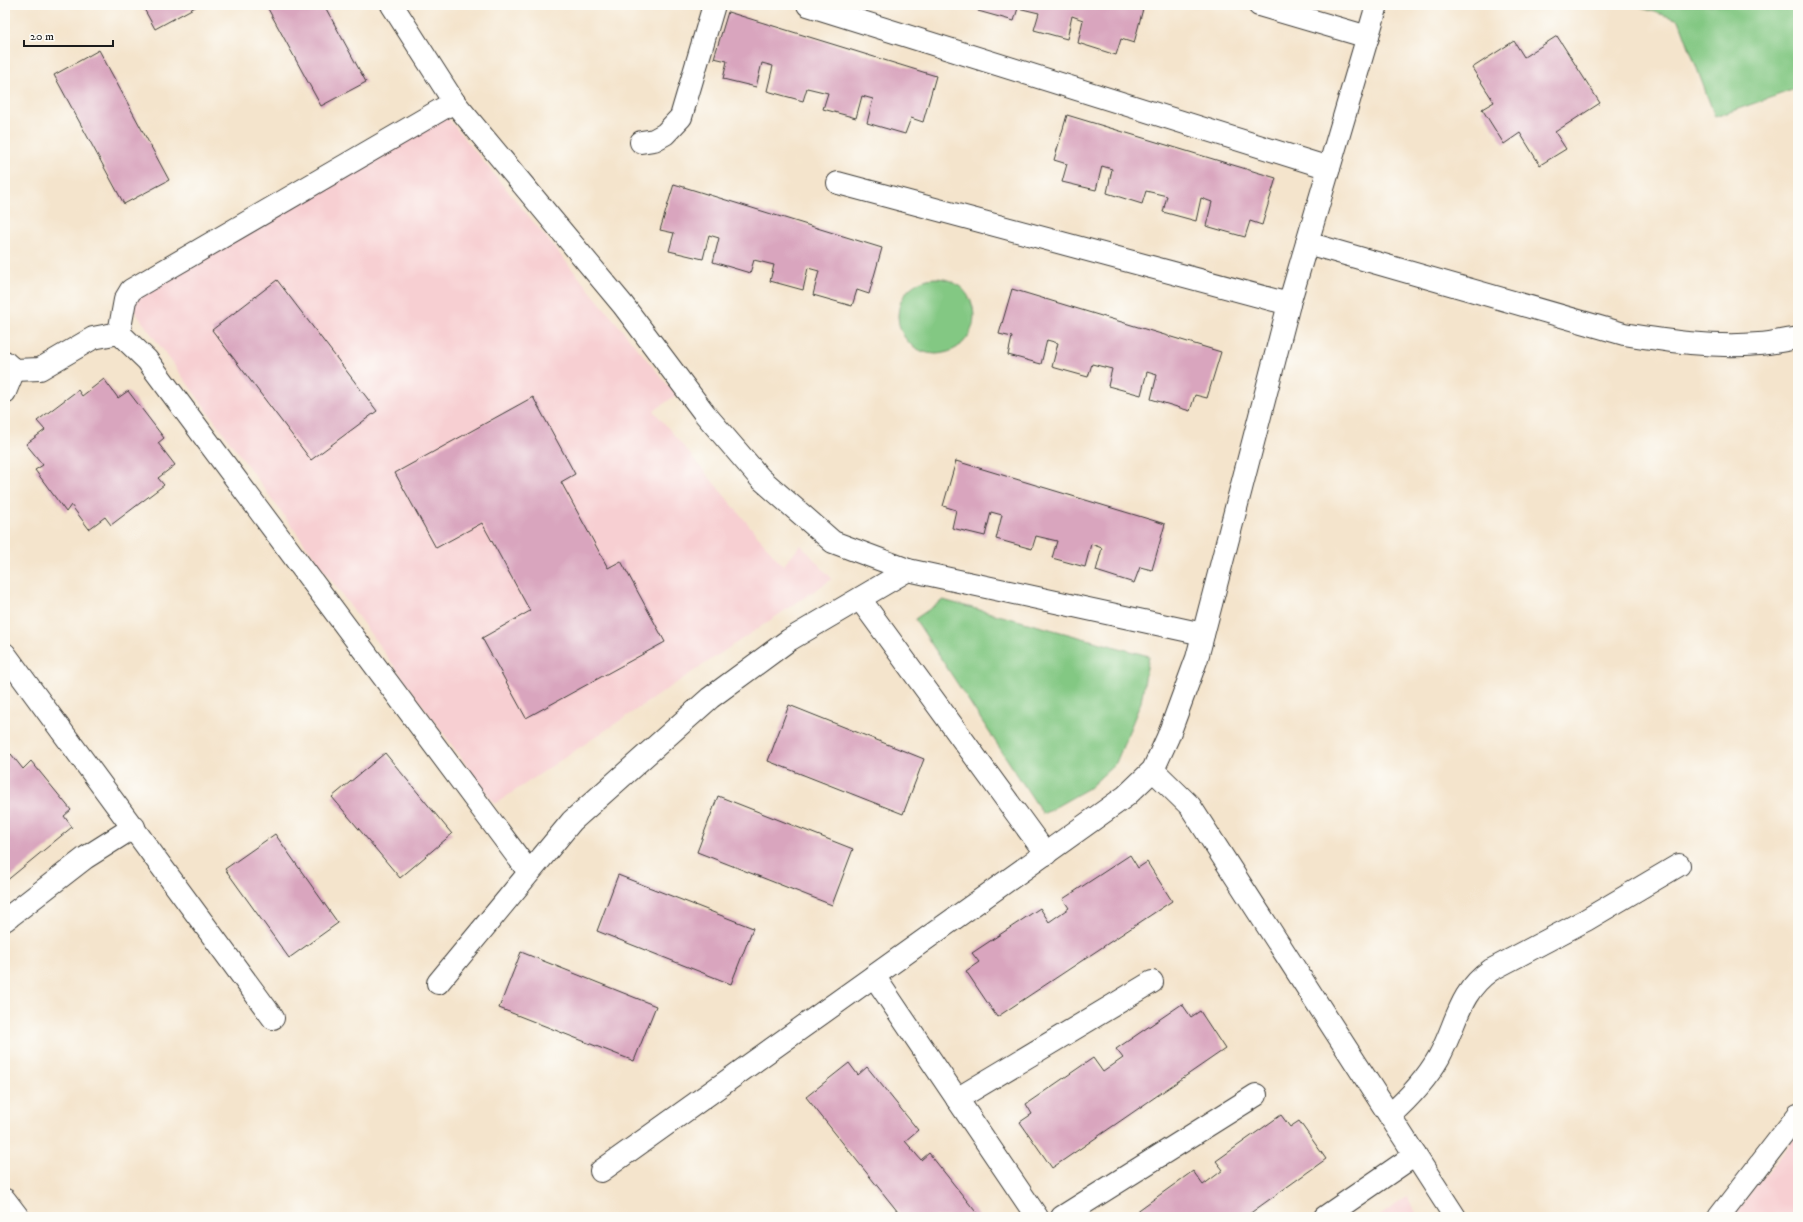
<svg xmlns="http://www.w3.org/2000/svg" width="1803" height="1222" viewBox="0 0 1803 1222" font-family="'IM FELL DW Pica',serif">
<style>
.built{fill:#f7cfd2}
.green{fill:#83c883;stroke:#507250}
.building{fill:#d9a5be}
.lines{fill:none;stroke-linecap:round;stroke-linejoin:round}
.minor-casing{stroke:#3c3a36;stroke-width:24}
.minor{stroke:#fff;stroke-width:22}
</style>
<rect width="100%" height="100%" fill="#fdfcf7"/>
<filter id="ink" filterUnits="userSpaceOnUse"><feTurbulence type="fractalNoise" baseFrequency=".025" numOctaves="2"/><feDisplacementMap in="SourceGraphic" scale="8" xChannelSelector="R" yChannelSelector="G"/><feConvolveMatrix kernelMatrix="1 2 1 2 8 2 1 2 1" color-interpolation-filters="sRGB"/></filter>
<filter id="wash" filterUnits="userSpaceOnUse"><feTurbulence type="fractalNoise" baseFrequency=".012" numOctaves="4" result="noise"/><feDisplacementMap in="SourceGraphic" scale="16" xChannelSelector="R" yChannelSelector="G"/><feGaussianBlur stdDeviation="0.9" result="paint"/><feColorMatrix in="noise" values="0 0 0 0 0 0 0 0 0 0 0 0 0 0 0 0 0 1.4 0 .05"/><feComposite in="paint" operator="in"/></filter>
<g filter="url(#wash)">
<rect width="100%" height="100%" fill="#f4e4cc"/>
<g class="built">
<path d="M441 110 676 395 654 411 783 566 801 545 832 579 495 804 119 290Z"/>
<path d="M1798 1134V1217H1732Z"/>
<path d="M1407 1197 1420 1217H1378Z"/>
</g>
<g class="green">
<path d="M1633 5H1798V88L1715 117 1679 20Z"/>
<circle cx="936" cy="316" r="38"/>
<path d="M943 600 1149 656 1141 702 1116 763 1089 788 1043 814 915 619Z"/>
</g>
<g id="blocks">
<g class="building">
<path d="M142 5H199L155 29Z"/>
<path d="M266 5H324L366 82 321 106Z"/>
<path d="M979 5H1144L1134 43 1121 39 1116 55 1078 43 1083 20 1072 16 1067 39 1034 30 1039 13 1018 8 1014 21 978 11Z"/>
<path d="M728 12 936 76 923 122 911 118 905 134 867 123 873 99 862 96 856 118 823 109 828 93 807 88 803 101 767 91 773 66 762 63 756 87 723 79 727 61 714 58Z"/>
<path d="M1557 36 1600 103 1555 132 1566 149 1540 165 1520 133 1504 144 1482 109 1494 102 1472 68 1514 41 1524 57Z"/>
<path d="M99 50 169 180 124 204 54 75Z"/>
<path d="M1067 115 1276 178 1262 225 1250 221 1245 237 1206 226 1212 202 1201 198 1196 221 1163 212 1167 196 1146 191 1142 204 1107 193 1112 169 1102 166 1096 190 1062 182 1067 164 1054 160Z"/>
<path d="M674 184 882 248 869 294 857 290 852 306 813 295 819 271 808 268 803 290 770 281 774 265 754 260 750 273 713 262 719 238 709 235 703 259 669 251 674 233 660 230Z"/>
<path d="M277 280 377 411 311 460 212 330Z"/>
<path d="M1012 289 1221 352 1207 398 1195 395 1190 411 1151 399 1157 375 1147 372 1141 395 1108 386 1112 369 1092 364 1088 377 1052 367 1058 343 1047 340 1041 364 1008 355 1012 337 999 334Z"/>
<path d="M104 379 118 398 128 391 164 438 158 443 175 465 158 478 164 485 111 525 105 517 89 529 71 505 66 512 35 470 43 465 26 444 45 430 37 421 78 390 82 396Z"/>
<path d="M533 397 575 474 561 482 608 568 621 561 665 642 526 718 482 638 530 611 482 523 436 548 395 473Z"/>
<path d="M956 461 1165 524 1152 570 1140 567 1134 583 1096 571 1102 548 1091 544 1085 567 1052 558 1057 541 1036 536 1032 549 996 539 1002 515 991 512 985 536 952 528 956 510 943 506Z"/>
<path d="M789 705 924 759 903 814 768 761Z"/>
<path d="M385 753 452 834 400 878 332 797Z"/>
<path d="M11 754 23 769 31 761 71 810 64 816 72 827 5 882V759Z"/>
<path d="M718 796 853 849 832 905 697 852Z"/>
<path d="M275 834 338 923 289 958 225 869Z"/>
<path d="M1130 855 1138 868 1147 862 1172 901 997 1017 966 971 979 962 972 953 1040 908 1049 922 1069 908 1063 899Z"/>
<path d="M618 875 753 928 731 984 597 931Z"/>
<path d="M521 952 656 1006 634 1061 499 1008Z"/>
<path d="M1182 1004 1191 1017 1200 1011 1225 1049 1052 1168 1020 1122 1032 1114 1026 1104 1093 1058 1103 1072 1123 1058 1116 1049Z"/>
<path d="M849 1063 858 1075 867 1067 918 1130 905 1141 921 1160 929 1153 979 1216 978 1217H902L806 1097Z"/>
<path d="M1281 1115 1290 1127 1299 1121 1326 1159 1245 1217H1129L1193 1171 1203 1185 1223 1170 1216 1161Z"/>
</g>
</g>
</g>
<g filter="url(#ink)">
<use href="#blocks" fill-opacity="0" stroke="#3c3a36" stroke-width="1"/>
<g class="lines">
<defs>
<g id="minor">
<path d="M392 5 454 102 623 305 705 414 760 478 833 542 908 570 1203 634"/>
<path d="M808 5 1329 168"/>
<path d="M1259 5 1368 37"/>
<path d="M641 142 654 140 665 134 681 117 714 5"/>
<path d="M838 183 1289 304"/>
<path d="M1307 243 1624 334C1668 341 1713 348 1759 344 1772 343 1785 340 1798 338"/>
<path d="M119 333 125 300 131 290 454 102"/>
<path d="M5 362 14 370 40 369 93 338 119 333 147 360 529 872"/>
<path d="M5 392 14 370"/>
<path d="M860 599 1046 854"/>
<path d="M5 654 273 1018"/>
<path d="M1153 770 1190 806 1455 1217"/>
<path d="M5 920 85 858 134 827"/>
<path d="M874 976 1037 1217"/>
<path d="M438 983 572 821 710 698 789 640 908 570"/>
<path d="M957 1099 1152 982"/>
<path d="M1390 1115C1409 1098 1426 1080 1439 1057 1457 1024 1458 993 1491 970L1586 920 1679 865"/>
<path d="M601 1171 1126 796 1153 770 1168 737 1197 658 1289 304 1377 5"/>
<path d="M5 1200 18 1217"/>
<path d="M1062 1217 1256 1095"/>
<path d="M1325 1217 1415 1155"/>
<path d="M1719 1217 1798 1115"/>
</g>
</defs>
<use href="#minor" class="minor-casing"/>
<use href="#minor" class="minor"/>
</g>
</g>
<rect width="1803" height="1222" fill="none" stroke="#fdfcf7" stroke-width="20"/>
<path d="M24 40v6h89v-6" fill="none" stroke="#1c1c1c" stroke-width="2"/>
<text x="30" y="40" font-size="12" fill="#1c1c1c" stroke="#fdfcf7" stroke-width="3" paint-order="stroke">20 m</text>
</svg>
